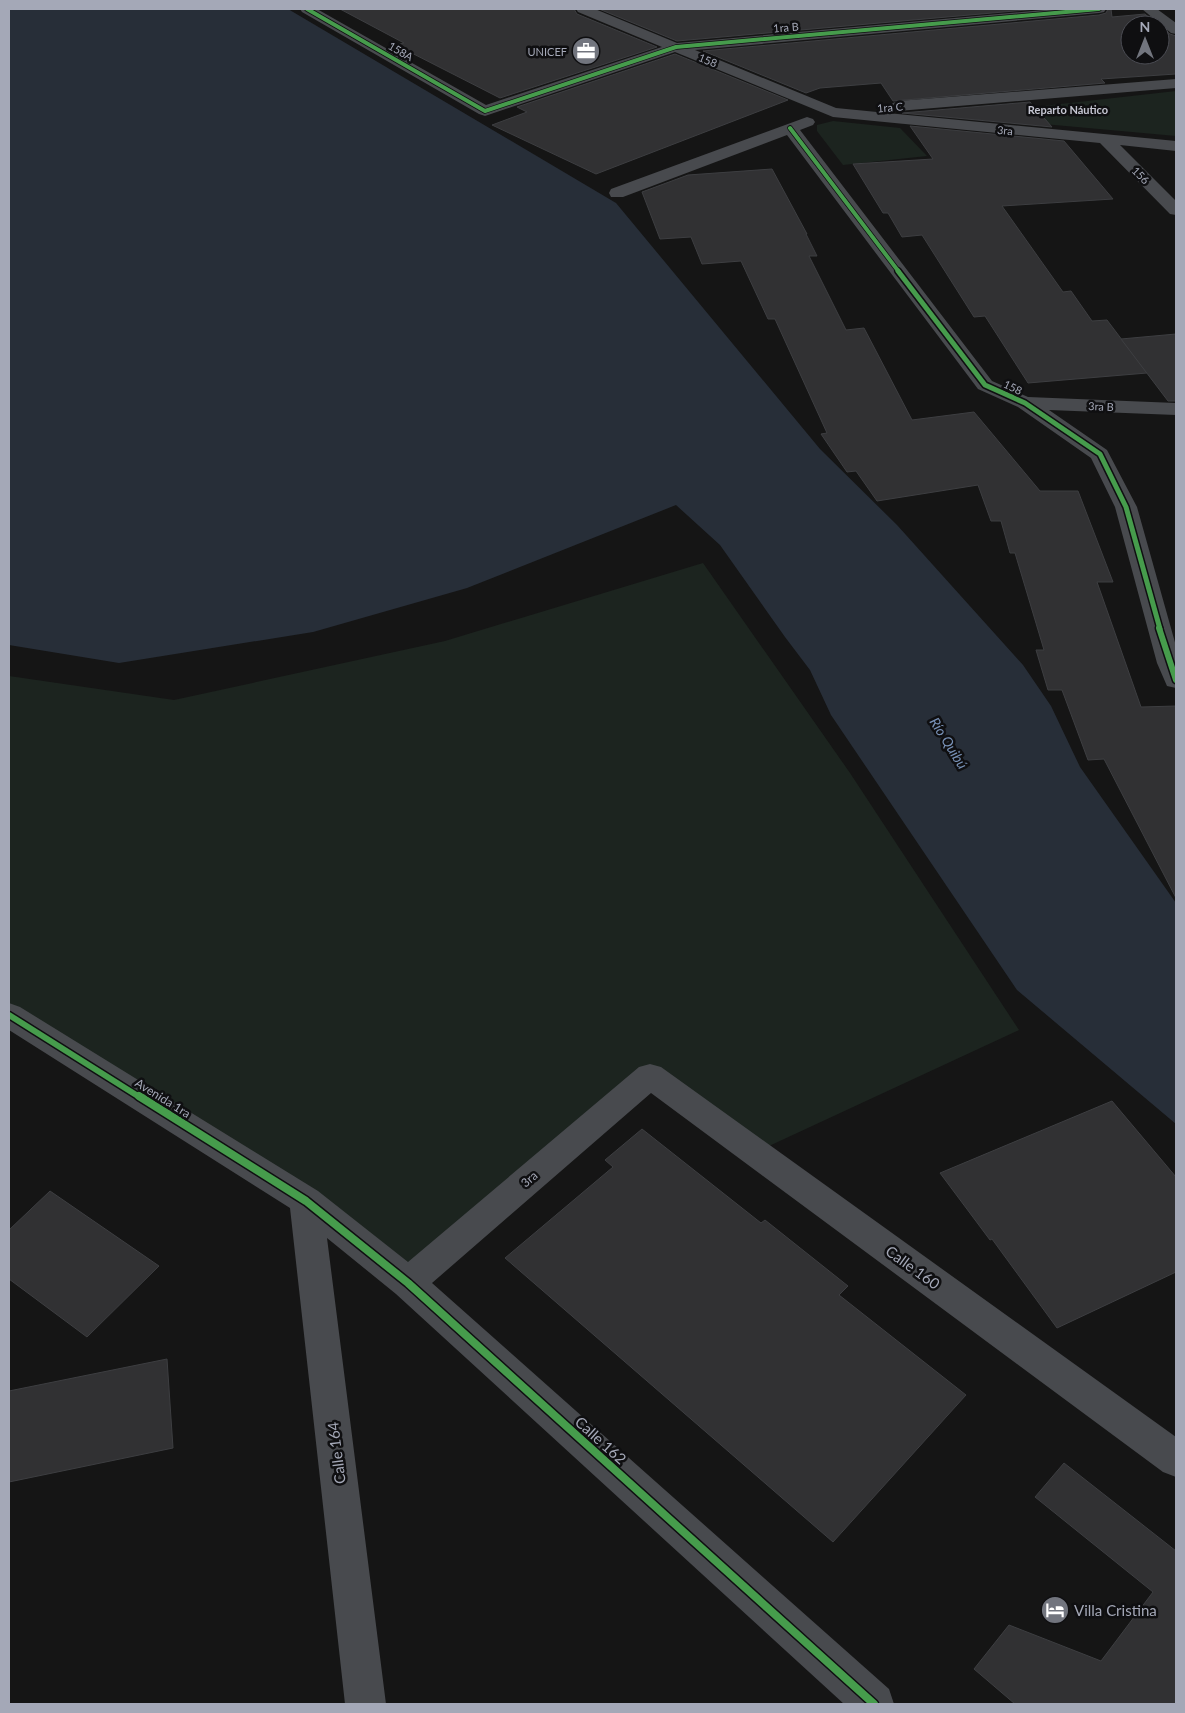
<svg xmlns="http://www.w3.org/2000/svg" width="1185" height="1713" viewBox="0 0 1185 1713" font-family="Lato,sans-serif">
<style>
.green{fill:#1c241f}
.water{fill:#272e38}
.building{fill:#313133;stroke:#3d3e41}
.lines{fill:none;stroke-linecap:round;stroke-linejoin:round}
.minor{fill:#484a4e;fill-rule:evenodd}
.cycleway-far3-casing{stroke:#0f0f11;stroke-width:5.5}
.cycleway-far2-casing{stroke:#0f0f11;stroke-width:8}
.cycleway-far1-casing{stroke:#0f0f11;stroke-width:9}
.cycleway-casing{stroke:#0f0f11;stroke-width:11}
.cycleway-far3{stroke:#469c4c;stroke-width:4}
.cycleway-far2{stroke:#469c4c;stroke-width:5}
.cycleway-far1{stroke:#469c4c;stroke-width:6}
.cycleway{stroke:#469c4c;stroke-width:8}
.labels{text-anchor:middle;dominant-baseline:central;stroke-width:5;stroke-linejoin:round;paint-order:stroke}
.far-street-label{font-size:11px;fill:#a4a8b7;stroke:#0f0f11}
.far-poi-label{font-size:11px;fill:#a4a8b7;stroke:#0f0f11;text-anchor:end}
.far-neighbourhood-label{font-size:11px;font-weight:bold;fill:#c6c7d3;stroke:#0f0f11}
.street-label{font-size:12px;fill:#a4a8b7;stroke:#0f0f11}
.water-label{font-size:14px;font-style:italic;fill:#7891b6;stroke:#0f0f11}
.near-street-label{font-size:15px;fill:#a4a8b7;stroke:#0f0f11}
.near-poi-label{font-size:15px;fill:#a4a8b7;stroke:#0f0f11;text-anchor:start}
</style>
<rect width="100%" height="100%" fill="#151515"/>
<g class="green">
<path d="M1176 91V136L955 116Z"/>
<path d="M833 121 900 128 927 156 843 165 817 131V125Z"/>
<path d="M703 563 850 773 1019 1030 756 1152 650 1076 408 1283 9 1015V676L174 700 445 641Z"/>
</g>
<path class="water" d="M9 9H288L616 203 820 449 897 525 1023 665 1051 706 1080 767 1176 903V1124L1017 990 831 715 810 670 785 637 720 545 676 505 467 588 313 632 119 663 9 645Z"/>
<g class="building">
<path d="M340 9H574L577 14 657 47 500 98 396 45 404 43Z"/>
<path d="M599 9H1037L677 41Z"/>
<path d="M1108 9H1111L1112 17 1145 14 1158 25H1130V55H1160V26L1170 34 1176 36V74L1101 79 1105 83 893 101 881 83 820 88 806 93 703 51 1099 15 1106 13Z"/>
<path d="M675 54 788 100 596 174 492 125 527 112 517 107Z"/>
<path d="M1030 102 1052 127 902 113Z"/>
<path d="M910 126 1064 141 1113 199 1002 206 1063 292 1071 291 1092 321 1107 320 1147 373 1028 383 985 316 974 317 922 235 902 237 888 213H883L853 164 933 159Z"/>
<path d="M772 169 807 234H806L817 256H809L846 330 864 328 912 420 974 412 1040 491H1078L1113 582H1097L1141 707 1176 706V898L1104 759 1088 760 1062 690H1048L1036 650H1044L1015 553H1010L1001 521H991L978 485 877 501 856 471 847 472 821 434 827 433 775 319H768L741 261 702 264 691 237 660 239 642 192 688 175Z"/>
<path d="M1176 334V401H1168L1121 339Z"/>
<path d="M1112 1101 1176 1177V1272L1057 1328 992 1239 990 1240 940 1173Z"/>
<path d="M642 1129 761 1223 765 1220 848 1286 839 1295 966 1395 833 1542 505 1258 613 1167 605 1160Z"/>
<path d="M50 1191 159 1266 87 1337 9 1279V1230Z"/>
<path d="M167 1359 173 1448 9 1482V1391Z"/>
<path d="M1064 1463 1176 1551V1704H1015L974 1669 1009 1625 1101 1661 1153 1592 1035 1497Z"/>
</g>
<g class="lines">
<g class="minor">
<path d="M300 9H317L486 105 662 47 578 12 576 9H595L677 43 1055 9H1106L1104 12 1099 13 695 50 836 108 1176 141V151L1120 145 1176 201V215L1170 214 1100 143 833 117 675 52 485 116 479 114 302 12Z"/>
<path d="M1142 9H1157L1176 23V34L1171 33Z"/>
<path d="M1176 79V88L898 111 893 109 890 106 893 103 898 101Z"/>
<path d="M807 117 813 119 815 122 813 125 800 130 992 381 1028 397 1176 403V415L1049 410 1107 450 1137 507 1176 646V688L1167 686 1157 663 1115 507 1091 458 1018 407 978 389 787 135 623 197H611L609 193 611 189Z"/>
<path d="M9 1003 20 1007 318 1191 408 1262 639 1067 650 1064 661 1067 1176 1437V1477L1163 1472 651 1093 432 1283 889 1689 894 1704H844L396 1294 327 1238 386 1704H345L290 1208 9 1030Z"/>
</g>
<defs>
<g id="cycleway-far3">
<path d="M307 9 485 111 676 47 1099 9"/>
<path d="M790 128 899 272"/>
</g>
<path id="cycleway-far2" d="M898 271 985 385 1025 403 1100 454 1126 507 1160 629"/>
<g id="cycleway-far1">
<path d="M1159 628 1176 680"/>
<path d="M9 1015 141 1098"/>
</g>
<path id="cycleway" d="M139 1096 306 1201 408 1283 874 1704"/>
</defs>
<use href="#cycleway-far3" class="cycleway-far3-casing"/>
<use href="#cycleway-far2" class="cycleway-far2-casing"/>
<use href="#cycleway-far1" class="cycleway-far1-casing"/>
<use href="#cycleway" class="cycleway-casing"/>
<use href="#cycleway-far3" class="cycleway-far3"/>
<use href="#cycleway-far2" class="cycleway-far2"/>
<use href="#cycleway-far1" class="cycleway-far1"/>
<use href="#cycleway" class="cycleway"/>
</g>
<defs>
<symbol id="office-disc" viewBox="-11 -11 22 22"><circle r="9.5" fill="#72757e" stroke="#0f0f11"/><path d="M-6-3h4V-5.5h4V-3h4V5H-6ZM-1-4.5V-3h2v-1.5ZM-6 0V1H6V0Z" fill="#fff"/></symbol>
<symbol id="hotel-disc" viewBox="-11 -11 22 22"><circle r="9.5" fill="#72757e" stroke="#0f0f11"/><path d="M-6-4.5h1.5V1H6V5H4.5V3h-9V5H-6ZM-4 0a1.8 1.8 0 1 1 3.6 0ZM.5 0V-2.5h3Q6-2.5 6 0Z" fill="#fff"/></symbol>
</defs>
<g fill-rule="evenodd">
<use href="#office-disc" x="570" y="35" width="32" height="32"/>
<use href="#hotel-disc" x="1039" y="1594" width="32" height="32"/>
</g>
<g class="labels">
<g class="far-street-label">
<text transform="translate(786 27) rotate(-5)">1ra B</text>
<text transform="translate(401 51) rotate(30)">158A</text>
<text transform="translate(708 60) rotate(22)">158</text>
<text transform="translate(890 107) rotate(-5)">1ra C</text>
<text transform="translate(1005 130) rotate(6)">3ra</text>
<text transform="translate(1141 175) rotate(45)">156</text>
<text transform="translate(1013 387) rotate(25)">158</text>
<text transform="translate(1101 406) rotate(2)">3ra B</text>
</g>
<g class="far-poi-label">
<text x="567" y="51">UNICEF</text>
</g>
<g class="far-neighbourhood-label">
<text x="1068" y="109">Reparto Náutico</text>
</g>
<g class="street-label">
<text transform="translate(163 1098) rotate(32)">Avenida 1ra</text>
<text transform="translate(529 1179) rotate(-41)">3ra</text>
</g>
<g class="water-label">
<text transform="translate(949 743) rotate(58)">Río Quibú</text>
</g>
<g class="near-street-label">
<text transform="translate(913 1267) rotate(36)">Calle 160</text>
<text transform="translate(601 1440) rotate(42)">Calle 162</text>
<text transform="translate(336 1453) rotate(-97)">Calle 164</text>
</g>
<g class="near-poi-label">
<text x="1074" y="1610">Villa Cristina</text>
</g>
</g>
<rect width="1185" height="1713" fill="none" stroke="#a4a8b7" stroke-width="20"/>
<g transform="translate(1145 40)"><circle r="24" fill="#0f0f11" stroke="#4b4c53"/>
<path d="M0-4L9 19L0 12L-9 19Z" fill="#72757e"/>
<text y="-8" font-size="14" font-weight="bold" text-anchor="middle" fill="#a4a8b7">N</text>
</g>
</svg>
